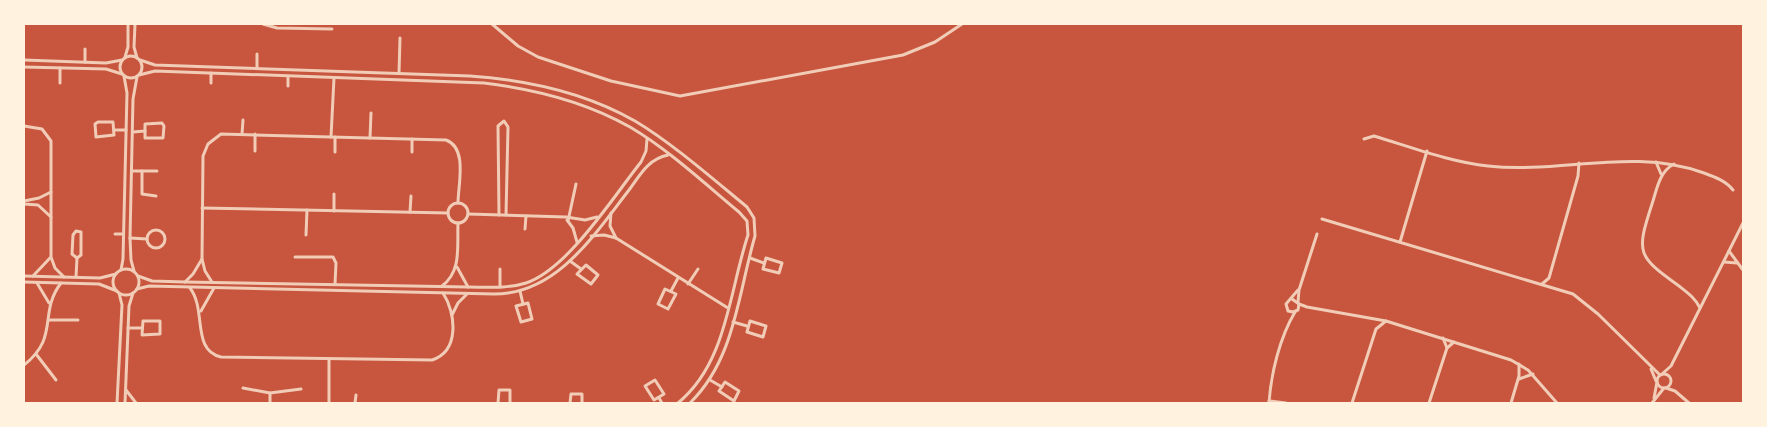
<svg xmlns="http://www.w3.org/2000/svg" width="1767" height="427" viewBox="0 0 1767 427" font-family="'Public Sans',sans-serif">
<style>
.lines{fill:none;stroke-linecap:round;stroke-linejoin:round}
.minor{stroke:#f1ccb7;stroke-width:3}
</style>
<rect width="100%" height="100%" fill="#c8553d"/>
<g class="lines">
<g class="minor">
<path d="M135 24 134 47 137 58"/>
<path d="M263 24 277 28 332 29"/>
<path d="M492 24 518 46 538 57 611 81 680 96 903 55 935 42 962 24"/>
<path d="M257 54V68"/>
<circle cx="131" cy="67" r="11"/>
<path d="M125 57 128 47V24"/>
<path d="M24 60 106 63 122 60"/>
<path d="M140 60 155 65 470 76C528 80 584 92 635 121 672 143 713 179 747 207L754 218 755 236C738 294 735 359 690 403"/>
<path d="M85 62V49"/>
<path d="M24 67 106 69 122 74"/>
<path d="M399 73 400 38"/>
<path d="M139 75 155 71 484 83C534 89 586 102 630 127 669 150 704 183 739 212L747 221 748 235C729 292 727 363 678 403"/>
<path d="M288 76V86"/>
<path d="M60 83V68"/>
<path d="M211 83V73"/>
<path d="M98 122H113L114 135 96 137 95 124Z"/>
<path d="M162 123 164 126 163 138H145V124Z"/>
<path d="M24 126 42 129 51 141V257L55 268 64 277"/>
<path d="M114 130H126"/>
<path d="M133 132 145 131"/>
<path d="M242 134 243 120"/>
<path d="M331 137 334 78"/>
<path d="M370 138 371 113"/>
<path d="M412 139V152"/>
<path d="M1364 139 1374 136C1411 147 1450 162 1488 166 1561 174 1633 147 1704 173 1715 177 1726 181 1733 190"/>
<path d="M255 151V134"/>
<path d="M335 152V137"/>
<path d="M1656 162 1661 174"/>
<path d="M1674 164C1659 172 1657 189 1652 204 1636 253 1637 256 1679 286 1688 293 1695 298 1700 308"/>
<path d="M132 171H157"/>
<path d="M142 171V194L156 196"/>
<path d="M24 201 39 198 51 192"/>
<circle cx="458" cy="213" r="10"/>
<path d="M24 204 38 205 51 217"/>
<path d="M202 208 448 213"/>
<path d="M334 211V194"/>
<path d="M410 212 411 196"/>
<path d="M611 213 610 226 616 238"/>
<path d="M468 214 566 217 585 220 597 217"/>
<path d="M499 215 498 126 504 121 508 127 506 215"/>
<path d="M1322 219 1573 294 1598 314 1660 375"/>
<path d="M567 220 573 228 577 242"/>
<path d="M568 221 576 184"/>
<path d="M525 229 526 216"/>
<circle cx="156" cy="239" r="9"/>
<path d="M76 231 81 232V255L77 258 72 254 73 235Z"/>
<path d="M115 234H123"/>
<path d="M306 235 307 210"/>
<path d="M591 236 604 235 616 238 728 308"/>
<path d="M130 238 147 239"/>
<path d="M1400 242 1427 151"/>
<path d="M1729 251 1743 270"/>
<path d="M295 257H333L336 263 335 284"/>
<path d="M750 258 764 263"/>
<path d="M766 258 782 263 779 273 763 269Z"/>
<path d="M570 261 581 269"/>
<path d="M1724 262 1737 263"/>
<path d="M586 265 598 275 591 284 577 274Z"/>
<path d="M457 267 468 287"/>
<circle cx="126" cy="282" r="13"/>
<path d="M121 270 123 259 127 93 124 76"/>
<path d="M134 271 131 260 130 238 133 99 137 77"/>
<path d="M24 276 100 278 116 274"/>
<path d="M33 276 50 258"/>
<path d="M138 276 152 281 185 282 468 287C487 287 507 289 526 283 568 269 613 197 641 162L646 151 647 139"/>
<path d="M76 277 77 258"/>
<path d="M24 282 99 284 117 291"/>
<path d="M185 282 193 274 202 259"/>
<path d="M212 282 205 271 202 259 203 156 208 144 221 134 446 140C468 148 458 185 458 203"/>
<path d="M37 283 49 303"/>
<path d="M688 284 698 269"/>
<path d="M1542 284 1549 278 1578 176 1579 163"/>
<path d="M442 286C462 271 457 246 458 223"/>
<path d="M500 287V269"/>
<path d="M190 288C207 310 191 350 221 357L432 360C460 351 456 313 443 293"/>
<path d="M137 289 149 286 494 294C557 294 594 235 629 190 640 175 648 159 668 155"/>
<path d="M665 289 676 294 668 309 658 304Z"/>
<path d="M520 291 523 304"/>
<path d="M671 291 678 278"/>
<path d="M1292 299 1299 304 1298 310 1293 312 1288 311 1286 304 1298 290"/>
<path d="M1298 302 1299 290 1317 234"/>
<path d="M528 303 532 319 521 322 516 306Z"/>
<path d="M1299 304 1307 307 1386 321 1511 360 1528 370 1557 403"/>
<path d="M201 311 214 288"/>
<path d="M452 315 458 303 467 294"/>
<path d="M49 320H78"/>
<path d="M143 321H160V334L142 335Z"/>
<path d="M750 321 766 326 763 337 747 332Z"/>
<path d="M733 322 747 326"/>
<path d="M128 328H141"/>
<path d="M1443 338 1447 348"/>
<path d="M36 354 56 380"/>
<path d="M329 359V403"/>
<path d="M24 365C60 337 38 313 61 283"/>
<path d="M1651 369 1656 381"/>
<circle cx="1664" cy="381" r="7"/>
<path d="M1662 374 1671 366 1743 223"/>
<path d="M1519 379 1533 374"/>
<path d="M655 380 664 394 654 400 645 386Z"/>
<path d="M710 380 722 387"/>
<path d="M725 382 739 391 734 401 719 391Z"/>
<path d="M243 388 270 393 301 389"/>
<path d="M1666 388 1675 391 1689 403"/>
<path d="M126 390 136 403"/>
<path d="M659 398 662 403"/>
<path d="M1654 398 1657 382"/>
<path d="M1269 401 1286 403"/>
<path d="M117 403 122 305 119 293"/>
<path d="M125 403 129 306 133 293"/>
<path d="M270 403V393"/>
<path d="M355 403 356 395"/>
<path d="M498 403 499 390H510V403"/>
<path d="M570 403 571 394H582V403"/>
<path d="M1269 403C1271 373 1280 337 1295 312"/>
<path d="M1352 403 1376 329 1386 321"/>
<path d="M1429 403 1447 348 1454 342"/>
<path d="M1511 403 1519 376V364"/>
<path d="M1652 403 1664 388"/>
</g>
</g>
<rect width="1767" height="427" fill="none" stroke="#fff3e0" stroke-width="50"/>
</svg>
